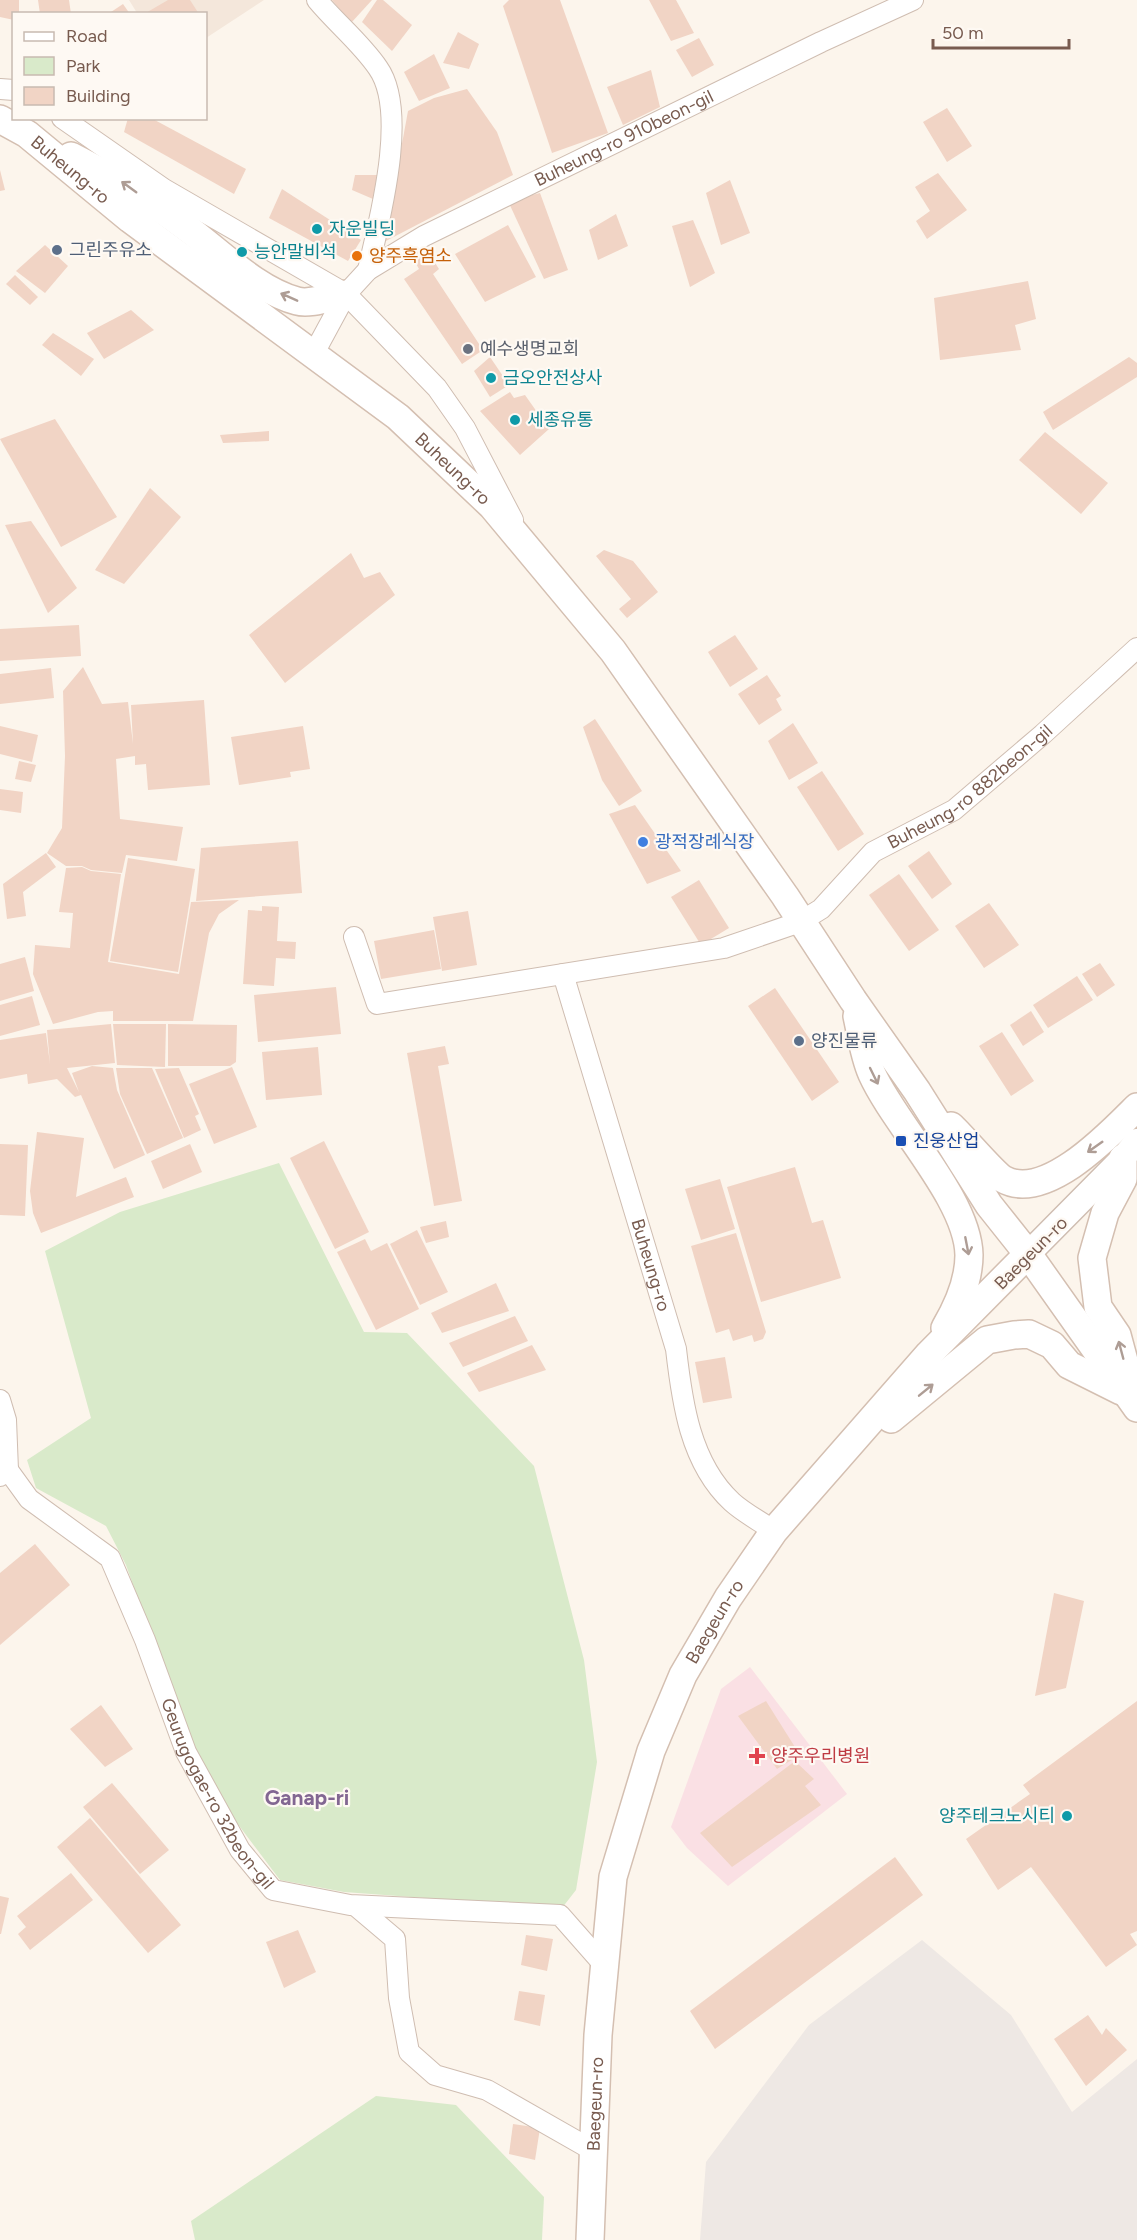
<svg xmlns="http://www.w3.org/2000/svg" width="1137" height="2240" viewBox="0 0 1137 2240" font-family="Figtree,'Noto Sans KR',sans-serif">
<style>
.residential{fill:#f4e7db}
.industrial{fill:#eee8e4}
.medical{fill:#fae0e4}
.green{fill:#d9eaca}
.building{fill:#f1d4c5}
.lines{fill:none;stroke-linecap:round;stroke-linejoin:round}
.minor-casing{stroke:#cfbdb1;stroke-width:22}
.tertiary-casing{stroke:#cfbdb1;stroke-width:27}
.secondary-casing{stroke:#d4bfb1;stroke-width:30}
.minor{stroke:#fff;stroke-width:20}
.tertiary{stroke:#fff;stroke-width:24}
.secondary{stroke:#fff;stroke-width:27}
.oneway{stroke:#ae9d95}
.culture-dot{fill:#0f9aa8;stroke:#fef9f3;stroke-width:2}
.service-dot{fill:#5c6f8a;stroke:#fef9f3;stroke-width:2}
.food-dot{fill:#e8710a;stroke:#fef9f3;stroke-width:2}
.worship-dot{fill:#6b7280;stroke:#fef9f3;stroke-width:2}
.shop-dot{fill:#3f7fe0;stroke:#fef9f3;stroke-width:2}
.transit-dot{fill:#1a4fb4;stroke:#fef9f3;stroke-width:2}
.health-dot{fill:#e0444e;stroke:#fef9f3;stroke-width:2}
.labels{text-anchor:middle;dominant-baseline:central;stroke-width:4.5;stroke-linejoin:round;paint-order:stroke}
.street-label{font-size:18px;fill:#785b4f;stroke:#fef9f3}
.culture-label{font-size:18px;fill:#0d838f;stroke:#fef9f3;text-anchor:start}
.service-label{font-size:18px;fill:#4e5e75;stroke:#fef9f3;text-anchor:start}
.food-label{font-size:18px;fill:#c56008;stroke:#fef9f3;text-anchor:start}
.worship-label{font-size:18px;fill:#5b616d;stroke:#fef9f3;text-anchor:start}
.shop-label{font-size:18px;fill:#366cbe;stroke:#fef9f3;text-anchor:start}
.transit-label{font-size:18px;fill:#164399;stroke:#fef9f3;text-anchor:start}
.health-label{font-size:18px;fill:#be3a42;stroke:#fef9f3;text-anchor:start}
.quarter-label{font-size:21px;font-weight:bold;fill:#826792;stroke:#fef9f3}
</style>
<rect width="100%" height="100%" fill="#fcf5ec"/>
<path class="residential" d="M129 0H264L206 38V14L137 13Z"/>
<path class="industrial" d="M922 1940 1011 2015 1072 2112 1137 2059V2240H700L706 2162 809 2025Z"/>
<path class="medical" d="M750 1667 847 1794 728 1886 687 1848 671 1827 721 1689Z"/>
<g class="green">
<path d="M279 1163 364 1332 407 1333 534 1466 584 1660 597 1762 576 1890 562 1908 344 1892 280 1880 219 1799 188 1741 126 1565 106 1526 36 1488 27 1460 91 1418 45 1251 120 1212Z"/>
<path d="M376 2096 456 2105 544 2197 542 2240H195L191 2221Z"/>
</g>
<g class="building">
<path d="M0 0H19V14H14V20L0 17Z"/>
<path d="M38 0H69L71 14H40Z"/>
<path d="M168 0H190L199 14H144Z"/>
<path d="M332 0H372L351 23Z"/>
<path d="M377 0H383L412 25 392 51 362 22Z"/>
<path d="M509 0H560L608 133 552 153 503 6Z"/>
<path d="M649 0H676L694 33 671 41Z"/>
<path d="M123 4 130 14H108Z"/>
<path d="M458 32 479 44 469 69 443 63Z"/>
<path d="M699 38 714 65 692 77 676 50Z"/>
<path d="M434 54 450 88 419 101 404 72Z"/>
<path d="M651 70 660 107 623 125 607 87Z"/>
<path d="M467 89 497 132 513 175 384 242 408 111 434 98Z"/>
<path d="M947 108 972 146 947 162 923 122Z"/>
<path d="M128 118H151L246 169 234 194 124 132Z"/>
<path d="M0 170 5 190 0 191Z"/>
<path d="M938 173 967 210 927 239 916 221 930 211 915 187Z"/>
<path d="M355 175H377L373 199 352 190Z"/>
<path d="M730 180 750 233 721 245 706 193Z"/>
<path d="M282 189 361 240 348 261 269 218Z"/>
<path d="M540 193 568 270 544 279 508 201Z"/>
<path d="M616 214 628 246 598 260 589 230Z"/>
<path d="M693 220 715 273 690 287 672 226Z"/>
<path d="M508 225 536 277 485 302 455 254Z"/>
<path d="M45 245 68 266 45 293 16 271Z"/>
<path d="M418 251 423 256 428 252 439 269 433 274 483 350 462 364 404 279 419 269 412 256Z"/>
<path d="M15 275 38 297 30 305 6 284Z"/>
<path d="M1028 281 1036 319 1015 325 1021 350 940 360 934 298Z"/>
<path d="M131 310 154 330 104 359 87 333Z"/>
<path d="M53 333 94 359 81 376 42 345Z"/>
<path d="M490 357 509 385 490 397 474 371Z"/>
<path d="M1129 357 1137 363V377L1053 430 1043 412Z"/>
<path d="M510 392 514 398 525 395 549 429 520 455 480 411Z"/>
<path d="M55 419 117 517 61 547 0 439Z"/>
<path d="M269 431V441L223 443 220 435Z"/>
<path d="M1045 432 1108 483 1081 514 1019 460Z"/>
<path d="M150 488 181 517 124 584 95 570Z"/>
<path d="M31 521 77 588 48 613 5 525Z"/>
<path d="M604 550 633 561 658 592 627 618 619 609 631 599 596 556Z"/>
<path d="M351 553 364 578 380 572 395 595 285 683 249 635Z"/>
<path d="M79 625 81 656 0 661V629Z"/>
<path d="M735 635 758 669 730 687 708 652Z"/>
<path d="M83 667 102 704 128 702 133 744 131 705 204 700 210 785 148 790 146 764 135 765V756L116 759 120 819 183 827 177 861 126 855 122 873 91 870 82 866H66L47 853 62 828 65 756 63 691Z"/>
<path d="M51 668 54 698 0 704V674Z"/>
<path d="M767 675 781 696 776 699 782 710 759 725 738 694Z"/>
<path d="M595 719 642 791 619 806 602 780 583 727Z"/>
<path d="M793 723 818 763 789 780 768 741Z"/>
<path d="M0 726 38 735 32 762 0 754Z"/>
<path d="M303 726 310 769 290 772 291 777 239 785 231 737Z"/>
<path d="M19 761 36 765 31 782 15 779Z"/>
<path d="M822 771 864 834 838 851 797 787Z"/>
<path d="M0 789 23 792 21 813 0 810Z"/>
<path d="M635 805 681 871 647 884 609 814Z"/>
<path d="M298 841 302 893 196 901 201 848Z"/>
<path d="M929 851 952 884 932 899 908 866Z"/>
<path d="M46 853 56 867 23 892 26 916 7 919 3 884Z"/>
<path d="M128 858 195 869 178 972 110 961Z"/>
<path d="M82 867 91 871 121 874 108 962 179 974 191 902 239 900 219 914 209 933 193 1021H113V1011L98 1012 53 1024 33 974 35 945 70 948 73 913 59 912 66 868Z"/>
<path d="M899 874 939 930 909 951 869 895Z"/>
<path d="M699 880 729 928 701 945 671 897Z"/>
<path d="M989 903 1019 945 984 968 955 926Z"/>
<path d="M262 906 279 907 277 941 296 942 295 959 276 958 274 986 243 984 248 910 262 911Z"/>
<path d="M468 911 477 965 442 971 433 917Z"/>
<path d="M434 930 441 969 381 979 374 941Z"/>
<path d="M25 957 34 991 0 1001V964Z"/>
<path d="M1100 963 1115 985 1097 997 1082 974Z"/>
<path d="M1077 976 1093 1000 1048 1028 1033 1005Z"/>
<path d="M336 987 341 1034 258 1042 254 995Z"/>
<path d="M775 988 839 1082 812 1101 748 1006Z"/>
<path d="M32 996 40 1025 0 1036V1005Z"/>
<path d="M1031 1011 1044 1032 1023 1046 1010 1025Z"/>
<path d="M111 1024 115 1063 67 1068 79 1092 72 1073 92 1066 113 1068 117 1090 145 1155 114 1169 81 1095 75 1097 57 1079 28 1084 27 1074 0 1079V1040L46 1033 50 1064 47 1030Z"/>
<path d="M113 1024H166L165 1067 117 1065Z"/>
<path d="M168 1024 237 1025 236 1062 230 1066H168Z"/>
<path d="M1002 1032 1034 1081 1011 1096 979 1046Z"/>
<path d="M445 1046 449 1064 438 1066 462 1201 434 1206 407 1053Z"/>
<path d="M318 1047 322 1095 266 1100 262 1052Z"/>
<path d="M232 1067 257 1127 214 1144 189 1084Z"/>
<path d="M116 1068H152L183 1138 147 1154 120 1094Z"/>
<path d="M179 1068 199 1114 195 1116 201 1130 184 1138 155 1069Z"/>
<path d="M37 1132 84 1138 76 1197 126 1177 134 1197 41 1233 33 1213 30 1191Z"/>
<path d="M324 1141 369 1232 335 1249 290 1158Z"/>
<path d="M0 1144 28 1145 25 1216 0 1215Z"/>
<path d="M190 1144 202 1172 163 1189 151 1161Z"/>
<path d="M795 1167 812 1223 823 1220 841 1278 761 1302 727 1187Z"/>
<path d="M720 1179 735 1229 701 1240 685 1189Z"/>
<path d="M446 1221 449 1237 426 1243 420 1227Z"/>
<path d="M417 1230 448 1292 420 1305 390 1244Z"/>
<path d="M736 1233 766 1332 763 1339 754 1342 752 1335 733 1341 729 1329 716 1333 691 1246Z"/>
<path d="M365 1239 371 1251 387 1243 419 1309 376 1330 337 1252Z"/>
<path d="M496 1283 509 1311 442 1333 431 1313Z"/>
<path d="M515 1316 528 1341 463 1367 449 1343Z"/>
<path d="M532 1345 546 1370 479 1392 467 1373Z"/>
<path d="M725 1357 732 1398 703 1403 695 1362Z"/>
<path d="M35 1544 70 1585 0 1645V1573Z"/>
<path d="M1054 1593 1084 1601 1066 1688 1035 1696Z"/>
<path d="M766 1701 800 1755 777 1769 738 1716Z"/>
<path d="M1137 1701V1931L1130 1934 1137 1945 1106 1967 1031 1867 998 1890 966 1839 1030 1794 1023 1785Z"/>
<path d="M101 1705 133 1749 105 1767 70 1729Z"/>
<path d="M795 1761 814 1779 805 1786 821 1805 732 1867 700 1833Z"/>
<path d="M112 1783 169 1850 140 1874 83 1807Z"/>
<path d="M90 1818 181 1925 148 1953 57 1847Z"/>
<path d="M895 1857 923 1895 715 2049 690 2011Z"/>
<path d="M71 1873 93 1900 30 1950 18 1934 26 1927 17 1916Z"/>
<path d="M0 1896 9 1898 1 1934H0Z"/>
<path d="M298 1930 316 1972 284 1988 266 1942Z"/>
<path d="M526 1935 553 1939 547 1971 521 1965Z"/>
<path d="M519 1991 545 1995 540 2026 514 2020Z"/>
<path d="M1088 2015 1102 2035 1106 2028 1127 2050 1086 2086 1054 2039Z"/>
<path d="M513 2124 540 2128 535 2160 509 2154Z"/>
</g>
<g class="lines">
<defs>
<g id="minor">
<path d="M317 0C336 23 361 43 378 68 409 112 379 221 368 270"/>
<path d="M0 89 14 90"/>
<path d="M62 118 164 189 346 294 437 388 465 428 513 520"/>
<path id="s1" d="M313 355 346 294 368 270 424 236 821 42 913 0"/>
<path id="s2" d="M354 937 377 1004 724 948 800 922 821 909 873 852 954 810 1043 734 1137 648"/>
<path id="s3" d="M563 974 676 1349C682 1402 690 1463 732 1502 744 1513 760 1521 774 1531"/>
<path d="M0 1400 6 1420 8 1470 0 1476"/>
<path id="s4" d="M8 1470 29 1499 110 1558 145 1640 186 1752 240 1850 273 1890 350 1905 560 1915 604 1965"/>
<path d="M356 1906 395 1939 399 1998 409 2052 435 2075 487 2090 594 2151"/>
</g>
<path id="tertiary" d="M1028 1254 1123 1158 1137 1141"/>
<g id="secondary">
<path id="s5" d="M0 119 27 134 130 219 398 417 492 506 613 651 785 896 853 1000 917 1091 989 1205 1028 1254 1137 1408"/>
<path d="M71 156C112 177 150 200 187 228 220 252 256 290 297 301 311 305 332 296 346 294"/>
<path d="M857 1016C861 1034 864 1056 872 1074 895 1125 968 1199 969 1255 969 1281 958 1306 945 1328"/>
<path d="M951 1126C962 1136 993 1173 1003 1179 1045 1203 1110 1134 1137 1107"/>
<path d="M1123 1158V1179L1105 1213 1092 1258 1098 1307 1117 1335 1133 1394"/>
<path d="M891 1419 987 1340 1014 1335 1029 1334 1052 1345 1069 1365 1121 1391"/>
<path id="s6" d="M590 2240 598 2035 613 1877 651 1751 683 1675 728 1598 774 1531 929 1354 1028 1254"/>
</g>
</defs>
<use href="#minor" class="minor-casing"/>
<use href="#tertiary" class="tertiary-casing"/>
<use href="#secondary" class="secondary-casing"/>
<use href="#minor" class="minor"/>
<use href="#tertiary" class="tertiary"/>
<use href="#secondary" class="secondary"/>
</g>
<defs><path id="oneway-shaft" d="M-6 0H5M1.5-3L5.5 0L1.5 3" fill="none" stroke-width="1.6" stroke-linecap="round" stroke-linejoin="round" transform="scale(1.5)"/></defs>
<g class="oneway">
<use href="#oneway-shaft" transform="translate(129 187) rotate(-144)"/>
<use href="#oneway-shaft" transform="translate(289 297) rotate(-156)"/>
<use href="#oneway-shaft" transform="translate(874 1076) rotate(64)"/>
<use href="#oneway-shaft" transform="translate(1095 1147) rotate(145)"/>
<use href="#oneway-shaft" transform="translate(967 1246) rotate(79)"/>
<use href="#oneway-shaft" transform="translate(1121 1350) rotate(-105)"/>
<use href="#oneway-shaft" transform="translate(926 1390) rotate(-39)"/>
</g>
<g class="culture-dot">
<circle cx="317" cy="229" r="6"/>
<circle cx="242" cy="252" r="6"/>
<circle cx="491" cy="378" r="6"/>
<circle cx="515" cy="420" r="6"/>
<circle cx="1067" cy="1816" r="6"/>
</g>
<g class="service-dot">
<circle cx="57" cy="250" r="6"/>
<circle cx="799" cy="1041" r="6"/>
</g>
<circle class="food-dot" cx="357" cy="256" r="6"/>
<circle class="worship-dot" cx="468" cy="349" r="6"/>
<circle class="shop-dot" cx="643" cy="842" r="6"/>
<rect class="transit-dot" x="895" y="1135" width="12" height="12" rx="3"/>
<path class="health-dot" d="M754 1747h6v6h6v6h-6v6h-6v-6h-6v-6h6z"/>
<g class="labels">
<g class="street-label">
<text stroke="none"><textPath href="#s1" startOffset="390">Buheung-ro 910beon-gil</textPath></text>
<text stroke="none"><textPath href="#s5" startOffset="87">Buheung-ro</textPath></text>
<text stroke="none"><textPath href="#s5" startOffset="573">Buheung-ro</textPath></text>
<text stroke="none"><textPath href="#s2" startOffset="722">Buheung-ro 882beon-gil</textPath></text>
<text transform="translate(1031 1253) rotate(-45)">Baegeun-ro</text>
<text stroke="none"><textPath href="#s3" startOffset="304">Buheung-ro</textPath></text>
<text stroke="none"><textPath href="#s6" startOffset="640">Baegeun-ro</textPath></text>
<text stroke="none"><textPath href="#s4" startOffset="396">Geurugogae-ro 32beon-gil</textPath></text>
<text stroke="none"><textPath href="#s6" startOffset="136">Baegeun-ro</textPath></text>
</g>
<g class="culture-label">
<text x="329" y="229">자운빌딩</text>
<text x="254" y="252">능안말비석</text>
<text x="503" y="378">금오안전상사</text>
<text x="527" y="420">세종유통</text>
<text x="1055" y="1816" text-anchor="end">양주테크노시티</text>
</g>
<g class="service-label">
<text x="69" y="250">그린주유소</text>
<text x="811" y="1041">양진물류</text>
</g>
<g class="food-label">
<text x="369" y="256">양주흑염소</text>
</g>
<g class="worship-label">
<text x="480" y="349">예수생명교회</text>
</g>
<g class="shop-label">
<text x="655" y="842">광적장례식장</text>
</g>
<g class="transit-label">
<text x="913" y="1141">진웅산업</text>
</g>
<g class="health-label">
<text x="771" y="1756">양주우리병원</text>
</g>
<g class="quarter-label">
<text x="307" y="1797">Ganap-ri</text>
</g>
</g>
<rect x="12" y="12" width="195" height="108" fill="#fef9f3" stroke="#c8bab1" stroke-width="1.5"/>
<rect x="24" y="32" width="30" height="9" fill="#ffffff" stroke="#c8bab1" stroke-width="1.5"/>
<text x="66" y="42" font-size="18" fill="#785b4f">Road</text>
<rect x="24" y="57" width="30" height="18" fill="#d9eaca" stroke="#c8bab1" stroke-width="1.5"/>
<text x="66" y="72" font-size="18" fill="#785b4f">Park</text>
<rect x="24" y="87" width="30" height="18" fill="#f1d4c5" stroke="#c8bab1" stroke-width="1.5"/>
<text x="66" y="102" font-size="18" fill="#785b4f">Building</text>
<path d="M933 39v9h136v-9" fill="none" stroke="#785b4f" stroke-width="3"/>
<text x="942" y="39" font-size="18" fill="#785b4f" stroke="#fef9f3" stroke-width="4.5" paint-order="stroke">50 m</text>
</svg>
